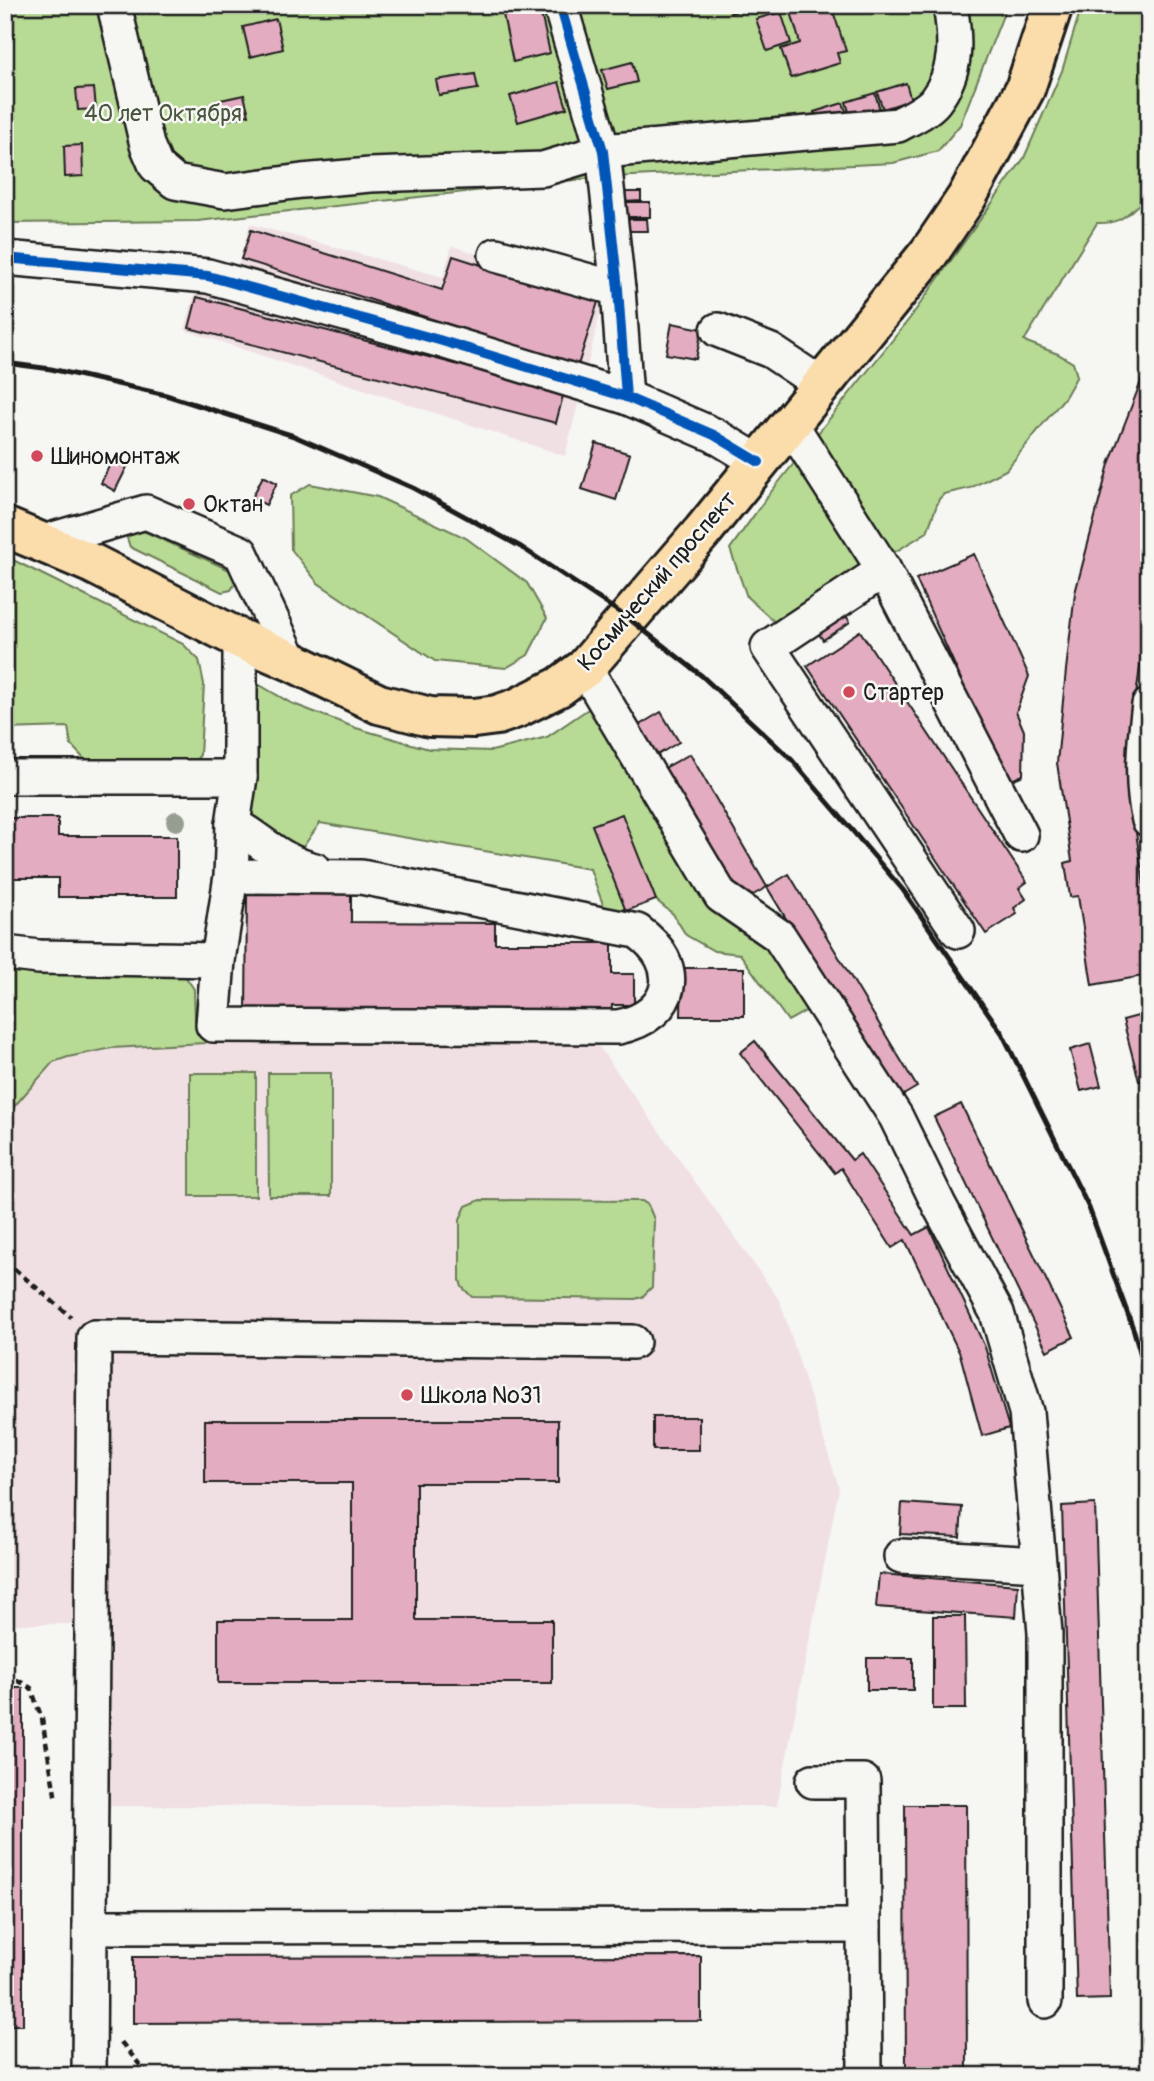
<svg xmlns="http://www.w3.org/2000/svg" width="1154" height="2081" viewBox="0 0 1154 2081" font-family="Pangolin,sans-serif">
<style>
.built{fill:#f0e0e3}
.green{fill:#b7da94;stroke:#6a7b58;stroke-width:2}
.building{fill:#e3acc1;stroke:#1c1c1c;stroke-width:2}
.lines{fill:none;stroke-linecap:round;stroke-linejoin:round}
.minor-casing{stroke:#1c1c1c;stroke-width:38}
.major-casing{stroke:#1c1c1c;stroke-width:44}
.path{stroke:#1c1c1c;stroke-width:4.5;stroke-dasharray:7 5;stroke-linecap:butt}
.minor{stroke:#f6f6f2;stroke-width:33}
.major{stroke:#fbdcab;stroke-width:38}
.rail{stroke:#1c1c1c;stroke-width:5}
.cycleway-casing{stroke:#f6f6f2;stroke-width:15}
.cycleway{stroke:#0057b8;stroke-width:10}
.tree{fill:#979d90}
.poi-dot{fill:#d1495b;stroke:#f6f6f2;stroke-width:2.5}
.labels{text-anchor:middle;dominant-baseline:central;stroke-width:5;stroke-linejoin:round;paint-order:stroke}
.park-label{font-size:23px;fill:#4a5540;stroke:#f6f6f2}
.poi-label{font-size:23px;fill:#1c1c1c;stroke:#f6f6f2;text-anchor:start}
.street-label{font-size:23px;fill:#1c1c1c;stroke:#f6f6f2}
</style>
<rect width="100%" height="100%" fill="#f6f6f2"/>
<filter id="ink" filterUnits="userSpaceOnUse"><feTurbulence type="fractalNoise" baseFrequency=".0143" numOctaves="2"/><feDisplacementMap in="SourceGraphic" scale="14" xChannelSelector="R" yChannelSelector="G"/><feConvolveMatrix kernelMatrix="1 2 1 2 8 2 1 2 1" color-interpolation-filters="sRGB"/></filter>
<g filter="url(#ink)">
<g class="built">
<path d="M250 224 443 277 452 246 605 294 565 456 185 330 195 291 229 298Z"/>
<path d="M590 1034 780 1301 839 1488 777 1806H81V1624H5V1137L10 1036Z"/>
</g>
<g class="green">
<path d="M5 5H1007L960 125 938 151 893 163 593 178 198 221 5 223Z"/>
<path d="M1082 5H1149V197C1127 210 1127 224 1097 223L1024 341 1058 354 1073 363 1077 376 1065 397 1006 470 970 488 944 494 939 499 927 532 900 549 830 586 778 625 747 597 730 549 767 497 910 318 1024 158 1062 71Z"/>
<path d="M310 484 378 497 466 538 527 583 547 618 528 655 506 668 435 661 318 583 291 549 290 496Z"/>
<path d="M141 530 234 572 236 582 231 590 222 592 130 547 127 538 132 532Z"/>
<path d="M5 556 183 644 199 660 204 684 200 755 187 771 88 763 71 745 68 727 5 729Z"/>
<path d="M251 680 291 703 356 728 429 749 492 751 547 737 597 703 777 941 817 1005 788 1021 740 954 714 951 686 935 673 914 656 900 593 825 626 911 605 910 590 869 320 823 298 854 240 821Z"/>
<path d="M5 970 185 976 194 989 195 1021 206 1024 210 1031 205 1043 112 1048 68 1057 53 1062 11 1110 8 1184 5 1186Z"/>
<rect x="190" y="1073" width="66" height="123"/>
<path d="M268 1073H331V1196H269Z"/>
<path d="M480 1200 642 1201 648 1205 654 1219 652 1287 642 1297 635 1299 472 1297 462 1287 460 1280V1219L466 1206Z"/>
</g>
<g class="building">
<path d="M501 5H539L550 53 513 62Z"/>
<path d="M729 5H743L744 9 731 13Z"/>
<path d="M789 5H831L846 51 837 53 840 63 791 78 781 49 800 43Z"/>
<path d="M781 12 791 43 767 51 756 19Z"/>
<path d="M276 19 283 49 250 57 243 27Z"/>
<path d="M632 62 637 82 608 89 602 70Z"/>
<path d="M475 74 478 89 439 95 436 80Z"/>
<path d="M559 82 567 108 518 122 510 96Z"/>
<path d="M906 83 911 100 883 109 877 92Z"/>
<path d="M94 88 96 109 78 110 76 89Z"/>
<path d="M875 93 880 110 851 118 846 102Z"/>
<path d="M244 95 249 115 221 121 216 101Z"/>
<path d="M843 103 849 119 820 129 814 112Z"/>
<path d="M82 145 83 176 65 177 64 146Z"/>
<path d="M624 192H641V201L624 202Z"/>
<path d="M623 202H650V217H624Z"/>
<path d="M625 219H647L648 231H626Z"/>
<path d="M251 230 442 290 453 256 598 302 578 365 241 259Z"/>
<path d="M197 297 564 392 556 423 189 328Z"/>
<path d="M672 323 702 329 696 359 666 354Z"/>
<path d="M1149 361V607L1133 715 1128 780 1149 918V975L1092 985 1078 896 1070 897 1065 863 1072 861 1057 763 1066 670 1075 593 1109 464Z"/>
<path d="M596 443 630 454 616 500 582 489Z"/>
<path d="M113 458 128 465 115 491 101 483Z"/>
<path d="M263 476 277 483 266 505 252 498Z"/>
<path d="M974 554 1029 676 1016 712 1024 731 1023 775 1007 782 916 579Z"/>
<path d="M841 608 850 622 823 640 813 625Z"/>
<path d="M860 631 1027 882 1019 888 1026 899 1014 908 1017 914 986 934 807 666Z"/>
<path d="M661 712 679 742 654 757 636 727Z"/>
<path d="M690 754 767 887 741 902 663 769Z"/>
<path d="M622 814 656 900 626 911 592 825Z"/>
<path d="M5 818H58V836H177V897H58V878H5Z"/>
<path d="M789 874 917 1087 895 1100 767 887Z"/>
<path d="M247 893H351V922L495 923V943H612V974H634V1005H612L611 1017 246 1016Z"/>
<path d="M682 968H744V1016H681Z"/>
<path d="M1149 1013V1079L1139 1081 1123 1020Z"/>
<path d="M755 1041 852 1160 860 1154 914 1235 929 1227 985 1347 1009 1428 982 1436 960 1354 905 1240 892 1248 841 1168 835 1173 740 1053Z"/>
<path d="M1090 1044 1101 1086 1081 1091 1070 1050Z"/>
<path d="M961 1104 1074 1337 1047 1351 934 1117Z"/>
<rect x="653" y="1417" width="46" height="33"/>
<path d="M205 1420H558V1483H416V1620H552V1683H218V1620H352V1483H205Z"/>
<path d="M902 1503 962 1507 960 1537 900 1534Z"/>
<path d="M1095 1504 1110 1999 1077 2000 1062 1506Z"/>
<path d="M879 1574 1018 1585 1016 1617 876 1607Z"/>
<path d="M933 1616H965L966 1709H933Z"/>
<rect x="867" y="1658" width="46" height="32"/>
<rect x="5" y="1688" width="18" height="337"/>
<path d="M905 1805H966L967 2076H906Z"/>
<path d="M701 1956V2021L133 2023V1957Z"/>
</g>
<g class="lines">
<defs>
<g id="minor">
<path d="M114 5 147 145 156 166 175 182 225 191 302 181 370 175 543 169 603 151 898 125C909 119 927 111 935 101 958 71 956 40 950 5"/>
<path d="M560 5 603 151 618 289 626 397"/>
<path d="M496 255 618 289"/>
<path d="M5 258 208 276 439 340 626 397 714 435 759 462"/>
<path d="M718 330 771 351 822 385"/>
<path d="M790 423 884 570 1021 835"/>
<path d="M43 542 146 512 241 553 291 661"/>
<path d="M884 570 768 647 958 931"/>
<path d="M585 668 721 896 779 936 896 1117 939 1205 997 1313 1026 1412 1045 1633V2001"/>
<path d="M1149 705C1144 742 1140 783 1149 820"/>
<path d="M5 777H240"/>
<path d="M233 824C261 840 282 863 315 870"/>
<path d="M231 876 361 877 637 931C685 964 675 1016 618 1027L213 1025 218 960 231 876 233 824 240 777V639"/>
<path d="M5 953 39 957 218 960"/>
<path d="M901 1556 1039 1564"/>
<path d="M813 1781H863L865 2076"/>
<path d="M90 1927 864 1926"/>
<path d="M89 2076 94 1337 633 1342"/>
</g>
<path id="major" d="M5 527 93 564 240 639 291 661 379 704 430 717 474 718 497 715 517 708 559 687 585 668 703 531 929 253 967 197 1025 89 1053 5"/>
</defs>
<use href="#minor" class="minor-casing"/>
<use href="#major" class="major-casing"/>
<g class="path">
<path d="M5 1261 71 1317"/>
<path d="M5 1682 19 1681 31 1688 42 1719 56 1800"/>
<path d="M121 2042 149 2076"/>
</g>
<use href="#minor" class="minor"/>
<use href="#major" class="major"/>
<path class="rail" d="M5 363 51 369 166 395 294 436 413 488 521 547 628 618 702 676 792 760 903 890 1002 1033 1089 1208 1134 1331 1149 1383"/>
<defs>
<g id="cycleway">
<path d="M560 5 603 151 618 289 626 397"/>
<path d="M5 258 208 276 439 340 626 397 714 435 759 462"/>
</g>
</defs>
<use href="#cycleway" class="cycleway-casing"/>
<use href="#cycleway" class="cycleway"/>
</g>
<circle class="tree" cx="176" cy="821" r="10"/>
</g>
<g class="poi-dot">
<circle cx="37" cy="456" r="7"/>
<circle cx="189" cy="504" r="7"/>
<circle cx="849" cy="692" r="7"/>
<circle cx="407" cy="1395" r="7"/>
</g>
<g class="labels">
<g class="park-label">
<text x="163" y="113">40 лет Октября</text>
</g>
<g class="poi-label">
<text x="51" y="456">Шиномонтаж</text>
<text x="203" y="504">Октан</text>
<text x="863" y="692">Стартер</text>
<text x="421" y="1395">Школа №31</text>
</g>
<g class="street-label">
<text transform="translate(657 581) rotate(-49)">Космический проспект</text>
</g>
</g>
<rect width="1154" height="2081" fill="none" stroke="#f6f6f2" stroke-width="28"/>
<rect x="14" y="14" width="1126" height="2053" fill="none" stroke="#1c1c1c" stroke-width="2.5" filter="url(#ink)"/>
</svg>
